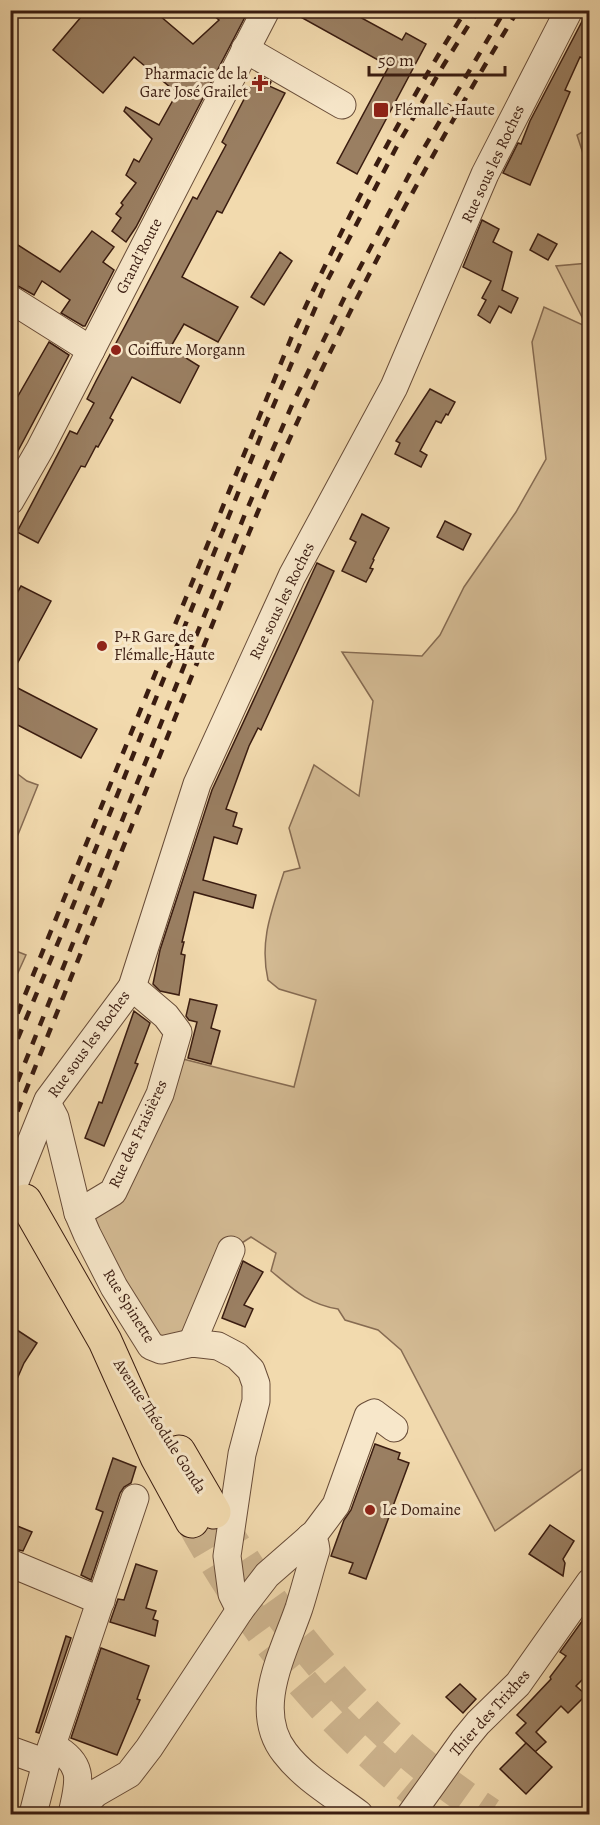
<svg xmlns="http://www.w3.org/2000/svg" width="600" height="1825" viewBox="0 0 600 1825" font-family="Alegreya,serif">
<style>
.green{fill:#d3ba93;stroke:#866b52;stroke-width:1.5}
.building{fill:#9a7f62;stroke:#3a1c10;stroke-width:1.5}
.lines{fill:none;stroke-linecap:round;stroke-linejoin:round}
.major-tunnel{stroke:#cdb48e;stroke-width:33;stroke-dasharray:33 16;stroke-linecap:butt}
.minor-casing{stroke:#684c38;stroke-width:29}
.major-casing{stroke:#3a1c10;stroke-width:35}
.minor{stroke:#f7e7ca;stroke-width:27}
.major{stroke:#f2daae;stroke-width:33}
.rail{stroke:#3a1c10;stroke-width:4.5;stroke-dasharray:10 10;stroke-linecap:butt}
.poi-dot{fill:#8f2418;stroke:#f7e7ca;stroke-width:2}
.labels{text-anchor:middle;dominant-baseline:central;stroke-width:6;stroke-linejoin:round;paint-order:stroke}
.poi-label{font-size:16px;fill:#3a1c10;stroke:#f7e7ca;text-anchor:start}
.street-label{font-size:16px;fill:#3a1c10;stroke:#f7e7ca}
</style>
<rect width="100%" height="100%" fill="#f2daae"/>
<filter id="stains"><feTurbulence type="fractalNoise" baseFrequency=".00333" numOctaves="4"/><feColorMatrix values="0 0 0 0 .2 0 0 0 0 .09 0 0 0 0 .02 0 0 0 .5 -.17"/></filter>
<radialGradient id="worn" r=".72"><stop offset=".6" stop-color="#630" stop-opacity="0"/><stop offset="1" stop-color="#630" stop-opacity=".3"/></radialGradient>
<g class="green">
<path d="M589 128V172L577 135Z"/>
<path d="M589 259V1464L495 1531 401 1350 378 1330 345 1320 338 1309C308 1304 293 1289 271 1271L276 1253 251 1237 231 1250 192 1343 161 1350 78 1213 114 1192 171 1056 294 1087 316 1000 279 989 268 980C259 940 272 910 284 872L300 868 289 828 314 765 359 796 373 701 342 652 422 656 440 635 464 587 516 512 546 459 532 342 544 307 587 327 556 266 589 263Z"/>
<path d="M11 769 27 781 38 785 11 852Z"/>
<path d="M11 949 26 955 11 988 10 949Z"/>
</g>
<g class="building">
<path d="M87 10H153L193 44 219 20 207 10H238L245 17 136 227 126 242 112 231 121 218 116 214 123 205 121 203 136 183 126 175 134 159 139 162 152 139 124 111 126 107 159 125 177 93 134 57 103 93 53 50Z"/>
<path d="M288 10H347L402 40 406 33 426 44 357 174 337 163 389 66Z"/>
<path d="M588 10 590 61 580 57 565 90 570 92 530 185 503 173 518 143 521 144 530 121Z"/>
<path d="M261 77 271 82 269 86 285 93 222 213 217 211 182 277 238 307 218 342 184 324 170 348 199 366 180 403 132 377 110 418 113 420 98 447 96 446 85 467 81 466 38 543 17 532 70 431 77 434 94 403 87 399 96 381 193 197 197 199 226 145 222 142 255 78Z"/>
<path d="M482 220 499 229 493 242 512 252 502 290 518 298 511 313 499 306 490 323 478 315 486 300 482 298 491 281 463 267Z"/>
<path d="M92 231 114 247 103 262 114 270 85 326H83L61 313 70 300 42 281 34 295 18 286 10 283V256L18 245 60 272Z"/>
<path d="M538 234 557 244 548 260 530 250Z"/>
<path d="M280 252 292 261 264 305 251 297Z"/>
<path d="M49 342 69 355 10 466V410Z"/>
<path d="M430 389 455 402 448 415 446 414 441 423 436 421 420 451 427 455 421 467 395 454 400 443 396 441Z"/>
<path d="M362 514 389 528 373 559 374 560 370 568 373 569 366 582 342 571 356 542 350 539Z"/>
<path d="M445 521 471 534 463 550 437 537Z"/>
<path d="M317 563 334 571 261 730 258 728 249 746 226 809 237 813 233 826 242 829 237 844 214 837 203 880 256 895 253 908 194 892 182 942H184L181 954 185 955 179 995 160 991 153 984 160 950 212 790Z"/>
<path d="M21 586 51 601 10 677V606Z"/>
<path d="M10 684 97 729 81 758 10 721Z"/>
<path d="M190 999 217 1005 211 1028 220 1031 211 1064 188 1058 197 1022 189 1020 186 1016Z"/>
<path d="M134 1011 150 1023 135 1063 138 1064 104 1146 85 1138 99 1102 102 1103Z"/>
<path d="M243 1261 263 1272 244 1305 253 1309 245 1327 222 1318Z"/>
<path d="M17 1330 37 1343 24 1363 10 1395V1340Z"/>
<path d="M375 1444 400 1453 398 1459 409 1463 366 1579 349 1573 353 1563 331 1556 344 1520 351 1510Z"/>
<path d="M113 1458 136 1467 131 1483 124 1487 120 1493 91 1580 81 1575 103 1512 96 1509Z"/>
<path d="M10 1523 32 1532 23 1551 10 1548Z"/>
<path d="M550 1525 574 1541 563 1559 565 1563 563 1576 529 1554Z"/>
<path d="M136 1564 157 1571 146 1608 156 1611 153 1619 158 1621 155 1636 110 1622 118 1599 124 1600Z"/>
<path d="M590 1610V1672L576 1686 586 1695 568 1713 561 1706 536 1732 546 1742 535 1752 516 1733 526 1723 517 1715 551 1679 550 1677 566 1656 560 1652Z"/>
<path d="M66 1636 71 1638 39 1733 36 1732Z"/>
<path d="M101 1648 149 1666 137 1699 140 1700 117 1755 71 1738Z"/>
<path d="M460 1684 476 1699 463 1713 446 1697Z"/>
<path d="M526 1743 552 1767 526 1794 500 1769Z"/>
</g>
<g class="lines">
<g class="major-tunnel">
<path d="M218 1518C286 1635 376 1740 490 1814"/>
<path d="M192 1521C258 1641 334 1731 443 1814"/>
</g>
<defs>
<g id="minor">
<path d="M245 49 342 105"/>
<path d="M10 299 91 350"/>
<path d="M10 501 40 449 266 10"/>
<path d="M47 1103 55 1118 78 1213 87 1234 114 1287 151 1346 161 1350 192 1343 218 1346 237 1356 251 1370 256 1384V1401L242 1454 227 1556 232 1594 240 1610"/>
<path d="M10 1194 48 1100 132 987 197 784 292 576 394 387 485 174 569 10"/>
<path d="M78 1213 113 1192 160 1094 178 1032 166 1016 132 987"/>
<path d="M192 1343 231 1250"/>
<path d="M310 1537 315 1544 316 1550C310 1569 305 1589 299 1608 284 1652 251 1710 285 1753 304 1778 334 1795 359 1814"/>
<path d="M10 1563 101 1601"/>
<path d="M52 1746C86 1764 79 1782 72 1814"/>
<path d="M10 1750 46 1763"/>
<path d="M33 1814 46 1763 135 1498"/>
<path d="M74 1814 96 1793 129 1774 149 1748 240 1610 267 1575 315 1533 336 1505 368 1416 374 1413 394 1428"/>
<path d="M411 1814 464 1740 478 1723 518 1684 590 1582"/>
</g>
<g id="major">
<path d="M25 1201 105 1341 157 1457 192 1521"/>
<path d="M179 1452 214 1512"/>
</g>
</defs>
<use href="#minor" class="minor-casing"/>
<use href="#major" class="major-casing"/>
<use href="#minor" class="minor"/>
<use href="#major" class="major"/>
<g class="rail">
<path d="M10 1032 292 336C343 224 400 115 466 10"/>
<path d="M10 1057 62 933 266 423 326 283 396 148 443 66 478 10"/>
<path d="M10 1100 245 514 292 405 348 290 417 160 505 10"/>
<path d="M10 1130 249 533C324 351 416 178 518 10"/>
</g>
</g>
<g class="poi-dot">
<path d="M257 74h6v6h6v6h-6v6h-6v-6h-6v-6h6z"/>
<rect x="373" y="102" width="16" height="16" rx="3"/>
<circle cx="116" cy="350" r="6"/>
<circle cx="102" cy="646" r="6"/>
<circle cx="370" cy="1510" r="6"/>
</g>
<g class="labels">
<g class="poi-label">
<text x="248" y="74" text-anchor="end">Pharmacie de la<tspan x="248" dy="18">Gare José Grailet</tspan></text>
<text x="394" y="110">Flémalle-Haute</text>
<text x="128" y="350">Coiffure Morgann</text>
<text x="114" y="637">P+R Gare de<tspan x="114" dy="18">Flémalle-Haute</tspan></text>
<text x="382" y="1510">Le Domaine</text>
</g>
<g class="street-label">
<text transform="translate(493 164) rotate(-65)">Rue sous les Roches</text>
<text transform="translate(139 256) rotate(-63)">Grand'Route</text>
<text transform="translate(282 601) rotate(-64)">Rue sous les Roches</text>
<text transform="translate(89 1044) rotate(-54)">Rue sous les Roches</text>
<text transform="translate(138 1134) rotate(-65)">Rue des Fraisières</text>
<text transform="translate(129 1306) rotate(58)">Rue Spinette</text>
<text transform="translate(160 1426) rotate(57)">Avenue Théodule Gonda</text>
<text transform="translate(490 1713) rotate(-48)">Thier des Trixhes</text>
</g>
</g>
<rect width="600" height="1825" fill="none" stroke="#f2daae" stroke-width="36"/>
<rect x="12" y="12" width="576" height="1801" fill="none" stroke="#3a1c10" stroke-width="3"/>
<rect x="18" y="18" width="564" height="1789" fill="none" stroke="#3a1c10" stroke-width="1.5"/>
<path d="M369 66v9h136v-9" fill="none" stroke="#3a1c10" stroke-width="3"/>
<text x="378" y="66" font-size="18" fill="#3a1c10" stroke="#f7e7ca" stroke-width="4.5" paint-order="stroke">50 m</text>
<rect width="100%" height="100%" filter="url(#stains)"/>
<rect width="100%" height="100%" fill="url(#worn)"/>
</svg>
